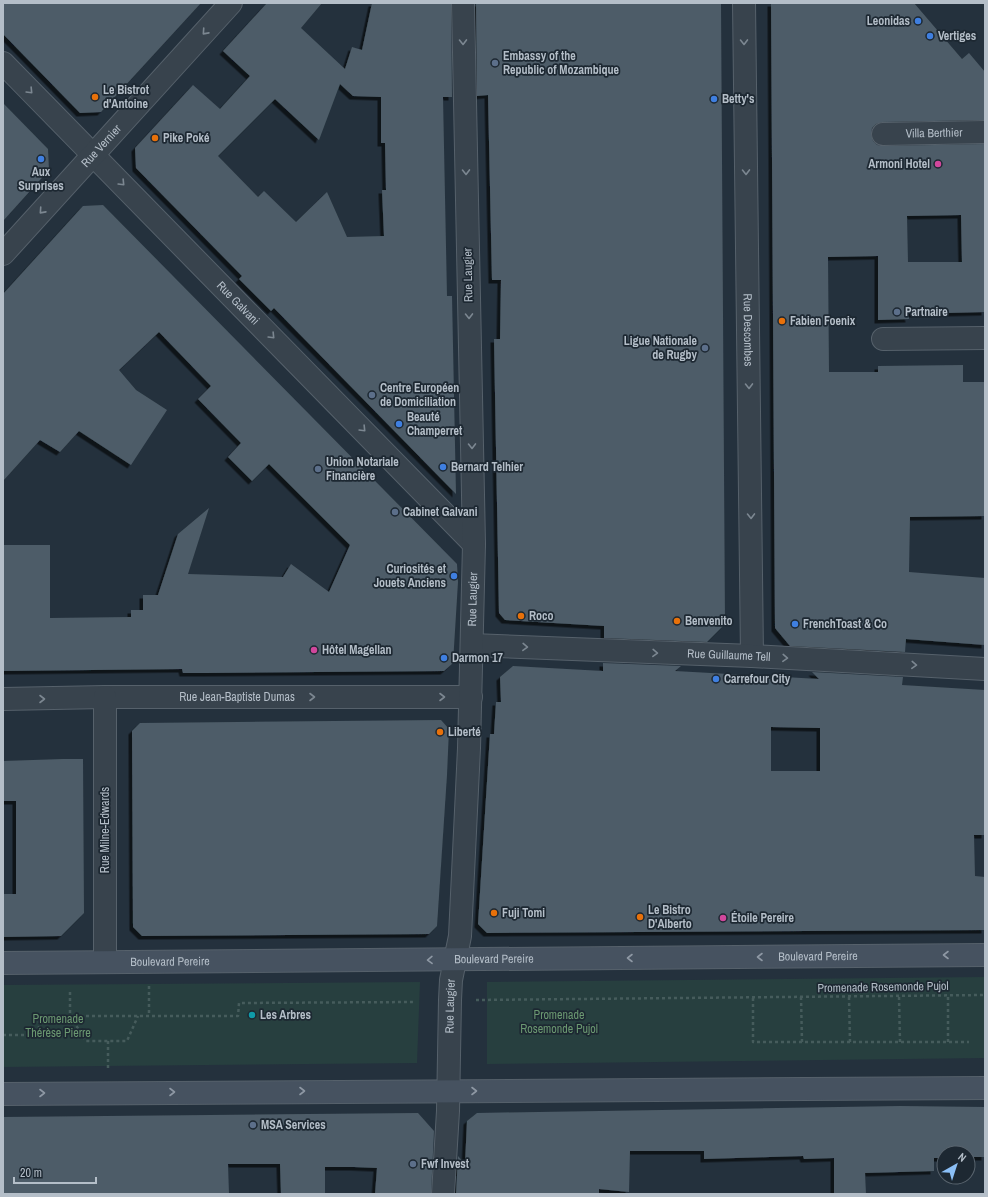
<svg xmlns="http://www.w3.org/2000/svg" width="988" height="1197" viewBox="0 0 988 1197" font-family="'Archivo Narrow',sans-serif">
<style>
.green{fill:#273f3f}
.building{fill:#4d5c67;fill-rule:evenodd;filter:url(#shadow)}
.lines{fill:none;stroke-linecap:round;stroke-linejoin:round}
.minor-casing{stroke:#56616b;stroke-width:24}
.secondary-casing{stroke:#56616b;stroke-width:24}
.path{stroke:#465c5c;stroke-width:2.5;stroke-dasharray:3 3;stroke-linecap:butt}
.minor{stroke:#38434d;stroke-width:22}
.secondary{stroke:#465260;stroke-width:22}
.oneway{stroke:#7c8791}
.oneway2{stroke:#8e98a4}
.shop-dot{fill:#3f7fe0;stroke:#1d2832;stroke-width:1.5}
.service-dot{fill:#5c6f8a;stroke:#1d2832;stroke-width:1.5}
.food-dot{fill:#e8710a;stroke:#1d2832;stroke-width:1.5}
.hotel-dot{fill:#d1479c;stroke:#1d2832;stroke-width:1.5}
.culture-dot{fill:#0f9aa8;stroke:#1d2832;stroke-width:1.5}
.labels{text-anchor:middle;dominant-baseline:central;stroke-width:3.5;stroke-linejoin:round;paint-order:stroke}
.poi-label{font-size:12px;font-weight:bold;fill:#b4bec8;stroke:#1d2832;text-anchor:start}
.street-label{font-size:12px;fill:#b4bec8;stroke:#1d2832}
.park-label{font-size:12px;fill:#6b9871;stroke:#1d2832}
</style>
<defs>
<filter id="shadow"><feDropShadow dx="-3.5" dy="3.5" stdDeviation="0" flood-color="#0009"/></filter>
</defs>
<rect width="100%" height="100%" fill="#24313d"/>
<g class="green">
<path d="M985 977V1058L487 1064V982Z"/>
<path d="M420 982 417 1063 3 1067V985Z"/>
</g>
<g class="building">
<path d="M3 3H201L101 112 80 113 3 34Z"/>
<path d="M267 3H322L301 28 345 69 352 47 362 50 372 3H451L452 97H443L447 296H452L456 494 274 308 271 311 239 279 242 276 136 168 135 148 193 85 220 109 250 76 223 51ZM340 84 353 96 381 97V143H385L386 190H382L384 236 347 237 327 192 296 222 264 191 258 197 218 156 275 99 319 140Z"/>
<path d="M476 3H721L725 624 707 642 604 638V626L505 620 499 613 494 339H500L501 280H492L488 95 477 96Z"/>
<path d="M771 3H914L962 59 969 53 985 72V120L883 122 876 124 872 128 871 134 873 141 877 145 883 146 985 144V312L908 314 909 319 878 320V256L828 257 829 372H878V366L963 365V382H985V516L910 517 909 572 985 578V645L906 639 905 652 790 646 775 628ZM961 215 962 262H908L907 216Z"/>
<path d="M3 103 48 149 49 170 3 221Z"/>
<path d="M103 205 457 564 458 582 453 663 444 671 205 673H183L182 669 3 671V545H50V618L131 617V610H143V595H158L178 534 209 508 188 574 283 577 291 564 329 592 350 545 269 464 252 481 228 457 241 443 198 399 211 386 159 332 119 370 136 390 167 410 131 465 79 431 60 452 40 440 3 481V294L83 206Z"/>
<path d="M603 663 681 666 675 671 819 679 812 672 903 677 902 685 985 690V835H974L975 876 985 877V930L487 933 478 924 490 734H494L496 702H501L500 677 513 666 603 671ZM771 727 820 728V771H771Z"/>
<path d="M441 720 449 729 447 775 437 926 429 934 142 936 133 927 132 731 140 723Z"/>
<path d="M63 759H83L84 913 61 936 3 937V894H16V801H3V761Z"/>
<path d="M900 1106 985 1107V1157H968V1153H944V1158H934V1171L865 1173 866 1194H834V1158L804 1159 803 1156 704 1159V1151H630L629 1192 599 1189V1194H456L458 1156 465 1164 467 1121 477 1113Z"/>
<path d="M418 1113 434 1131 431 1194H375L377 1168 354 1167H325V1194H281L280 1164H228L229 1194H3V1117Z"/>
</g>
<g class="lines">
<defs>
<g id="minor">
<path id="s1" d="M744 3 752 656"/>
<path id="s2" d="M3 63 474 544"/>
<path id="s3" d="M883 134 985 132"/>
<path id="s4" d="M3 254 231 3"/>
<path d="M883 339 985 338"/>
<path id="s5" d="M472 645 752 656 985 669"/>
<path id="s6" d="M3 699 105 697H471"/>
<path d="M105 962V697"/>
<path id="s7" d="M443 1194 448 1111 450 1000 451 980 460 936 469 748 474 544 463 3"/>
</g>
<g id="secondary">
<path id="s8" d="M3 963 985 955"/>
<path d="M3 1094 985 1088"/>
</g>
</defs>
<use href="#minor" class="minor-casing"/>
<use href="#secondary" class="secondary-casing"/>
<g class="path">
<path d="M149 986V1016"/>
<path d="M70 992V1016L86 1041H127L138 1016"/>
<path d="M801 997 802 1042"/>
<path d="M849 997 850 1042"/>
<path d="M899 997 900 1042"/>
<path d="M753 998V1042H969"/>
<path d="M476 1000 985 995"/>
<path d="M3 1035H39V1016H238L239 1003 414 1002"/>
<path d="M108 1041V1068"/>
<path d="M948 1042V996"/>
</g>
<use href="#minor" class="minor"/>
<use href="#secondary" class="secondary"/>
</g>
<defs><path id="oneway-chevron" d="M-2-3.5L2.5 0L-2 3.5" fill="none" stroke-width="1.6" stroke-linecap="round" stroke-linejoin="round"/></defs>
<g class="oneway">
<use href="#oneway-chevron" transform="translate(205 32) rotate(132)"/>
<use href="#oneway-chevron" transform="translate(463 42) rotate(89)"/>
<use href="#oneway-chevron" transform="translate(744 42) rotate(89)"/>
<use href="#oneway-chevron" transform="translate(30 91) rotate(46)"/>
<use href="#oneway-chevron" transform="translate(466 172) rotate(89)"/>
<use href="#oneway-chevron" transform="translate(746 172) rotate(89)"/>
<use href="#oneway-chevron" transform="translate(122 183) rotate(46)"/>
<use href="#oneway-chevron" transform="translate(42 211) rotate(132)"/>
<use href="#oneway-chevron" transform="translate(469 316) rotate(89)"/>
<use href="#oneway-chevron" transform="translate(272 336) rotate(46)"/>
<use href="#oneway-chevron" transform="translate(749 386) rotate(89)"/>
<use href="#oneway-chevron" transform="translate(363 429) rotate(46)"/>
<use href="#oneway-chevron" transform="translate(472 446) rotate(89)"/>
<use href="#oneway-chevron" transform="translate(751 516) rotate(89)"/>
<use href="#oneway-chevron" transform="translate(525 647) rotate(2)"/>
<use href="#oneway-chevron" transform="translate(655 653) rotate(2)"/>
<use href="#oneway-chevron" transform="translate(785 658) rotate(3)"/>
<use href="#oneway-chevron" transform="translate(914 665) rotate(3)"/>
<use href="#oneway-chevron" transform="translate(312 697)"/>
<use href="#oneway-chevron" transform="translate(442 697)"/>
<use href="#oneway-chevron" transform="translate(42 699)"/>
</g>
<g class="oneway2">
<use href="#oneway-chevron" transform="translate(946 955) rotate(180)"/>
<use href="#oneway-chevron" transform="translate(760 957) rotate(180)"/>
<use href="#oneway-chevron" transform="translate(630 958) rotate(180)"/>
<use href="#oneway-chevron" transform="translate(430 960) rotate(179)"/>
<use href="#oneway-chevron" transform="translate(302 1091)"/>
<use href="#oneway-chevron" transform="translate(474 1091)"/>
<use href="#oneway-chevron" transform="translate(172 1092)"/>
<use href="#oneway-chevron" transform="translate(42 1093)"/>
</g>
<g class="shop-dot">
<circle cx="918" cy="21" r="4"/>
<circle cx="930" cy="36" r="4"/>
<circle cx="714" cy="99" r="4"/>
<circle cx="41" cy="159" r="4"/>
<circle cx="399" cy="424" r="4"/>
<circle cx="443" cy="467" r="4"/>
<circle cx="454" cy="576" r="4"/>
<circle cx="795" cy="624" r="4"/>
<circle cx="444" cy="658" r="4"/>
<circle cx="716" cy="679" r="4"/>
</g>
<g class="service-dot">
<circle cx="495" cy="63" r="4"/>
<circle cx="897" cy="312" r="4"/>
<circle cx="705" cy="348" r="4"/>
<circle cx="372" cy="395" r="4"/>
<circle cx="318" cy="469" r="4"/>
<circle cx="395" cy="512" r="4"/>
<circle cx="253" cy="1125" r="4"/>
<circle cx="413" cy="1164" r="4"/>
</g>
<g class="food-dot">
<circle cx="95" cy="97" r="4"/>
<circle cx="155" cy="138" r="4"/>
<circle cx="782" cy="321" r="4"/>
<circle cx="521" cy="616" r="4"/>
<circle cx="677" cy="621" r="4"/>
<circle cx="440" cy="732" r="4"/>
<circle cx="494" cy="913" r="4"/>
<circle cx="640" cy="917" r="4"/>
</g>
<g class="hotel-dot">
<circle cx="938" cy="164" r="4"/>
<circle cx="314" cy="650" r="4"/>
<circle cx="723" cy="918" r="4"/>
</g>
<circle class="culture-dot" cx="252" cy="1015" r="4"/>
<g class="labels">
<g class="poi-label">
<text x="910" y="21" text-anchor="end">Leonidas</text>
<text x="938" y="36">Vertiges</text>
<text x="503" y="56">Embassy of the<tspan x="503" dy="14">Republic of Mozambique</tspan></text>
<text x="103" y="90">Le Bistrot<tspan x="103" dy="14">d'Antoine</tspan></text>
<text x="722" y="99">Betty's</text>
<text x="163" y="138">Pike Poké</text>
<text x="930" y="164" text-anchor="end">Armoni Hotel</text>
<text x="41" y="172" text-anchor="middle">Aux<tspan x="41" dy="14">Surprises</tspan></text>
<text x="905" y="312">Partnaire</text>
<text x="790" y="321">Fabien Foenix</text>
<text x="697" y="341" text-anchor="end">Ligue Nationale<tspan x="697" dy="14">de Rugby</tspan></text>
<text x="380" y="388">Centre Européen<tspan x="380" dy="14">de Domiciliation</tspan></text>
<text x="407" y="417">Beauté<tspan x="407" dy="14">Champerret</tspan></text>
<text x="326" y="462">Union Notariale<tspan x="326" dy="14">Financière</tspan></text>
<text x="451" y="467">Bernard Telhier</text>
<text x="403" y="512">Cabinet Galvani</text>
<text x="446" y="569" text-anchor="end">Curiosités et<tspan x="446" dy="14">Jouets Anciens</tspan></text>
<text x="529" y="616">Roco</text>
<text x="685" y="621">Benvenito</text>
<text x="803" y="624">FrenchToast &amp; Co</text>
<text x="322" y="650">Hôtel Magellan</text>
<text x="452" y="658">Darmon 17</text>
<text x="724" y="679">Carrefour City</text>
<text x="448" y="732">Liberté</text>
<text x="648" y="910">Le Bistro<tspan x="648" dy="14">D'Alberto</tspan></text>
<text x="502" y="913">Fuji Tomi</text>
<text x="731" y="918">Étoile Pereire</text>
<text x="260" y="1015">Les Arbres</text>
<text x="261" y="1125">MSA Services</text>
<text x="421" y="1164">Fwf Invest</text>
</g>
<g class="street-label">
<text stroke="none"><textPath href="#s3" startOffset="51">Villa Berthier</textPath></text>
<text stroke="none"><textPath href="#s4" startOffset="146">Rue Vernier</textPath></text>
<text transform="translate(468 275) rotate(-91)">Rue Laugier</text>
<text stroke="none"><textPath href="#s2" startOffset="336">Rue Galvani</textPath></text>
<text stroke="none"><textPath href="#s1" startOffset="327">Rue Descombes</textPath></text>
<text stroke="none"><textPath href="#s7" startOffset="596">Rue Laugier</textPath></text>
<text stroke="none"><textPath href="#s5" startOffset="257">Rue Guillaume Tell</textPath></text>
<text stroke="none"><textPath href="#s6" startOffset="234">Rue Jean-Baptiste Dumas</textPath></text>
<text transform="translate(105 830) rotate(-90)">Rue Milne-Edwards</text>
<text stroke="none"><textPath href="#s8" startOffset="815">Boulevard Pereire</textPath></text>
<text stroke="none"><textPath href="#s8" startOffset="491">Boulevard Pereire</textPath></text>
<text stroke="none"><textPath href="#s8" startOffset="167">Boulevard Pereire</textPath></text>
<text transform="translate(883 987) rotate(-1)">Promenade Rosemonde Pujol</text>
<text stroke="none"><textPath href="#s7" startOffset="188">Rue Laugier</textPath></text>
</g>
<g class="park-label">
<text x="559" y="1015">Promenade<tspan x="559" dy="14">Rosemonde Pujol</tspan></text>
<text x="58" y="1019">Promenade<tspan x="58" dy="14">Thérèse Pierre</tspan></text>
</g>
</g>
<rect width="988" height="1197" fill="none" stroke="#b4bec8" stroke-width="8"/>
<g transform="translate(956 1165) rotate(39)"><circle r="19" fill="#1d2832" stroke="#59646e"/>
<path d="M0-3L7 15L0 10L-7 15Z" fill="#8bbff6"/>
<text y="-6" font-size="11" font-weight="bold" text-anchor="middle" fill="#b4bec8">N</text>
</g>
<path d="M14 1177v6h82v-6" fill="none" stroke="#b4bec8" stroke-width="2"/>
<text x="20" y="1177" font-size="12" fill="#b4bec8" stroke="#1d2832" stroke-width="3" paint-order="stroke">20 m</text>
</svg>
